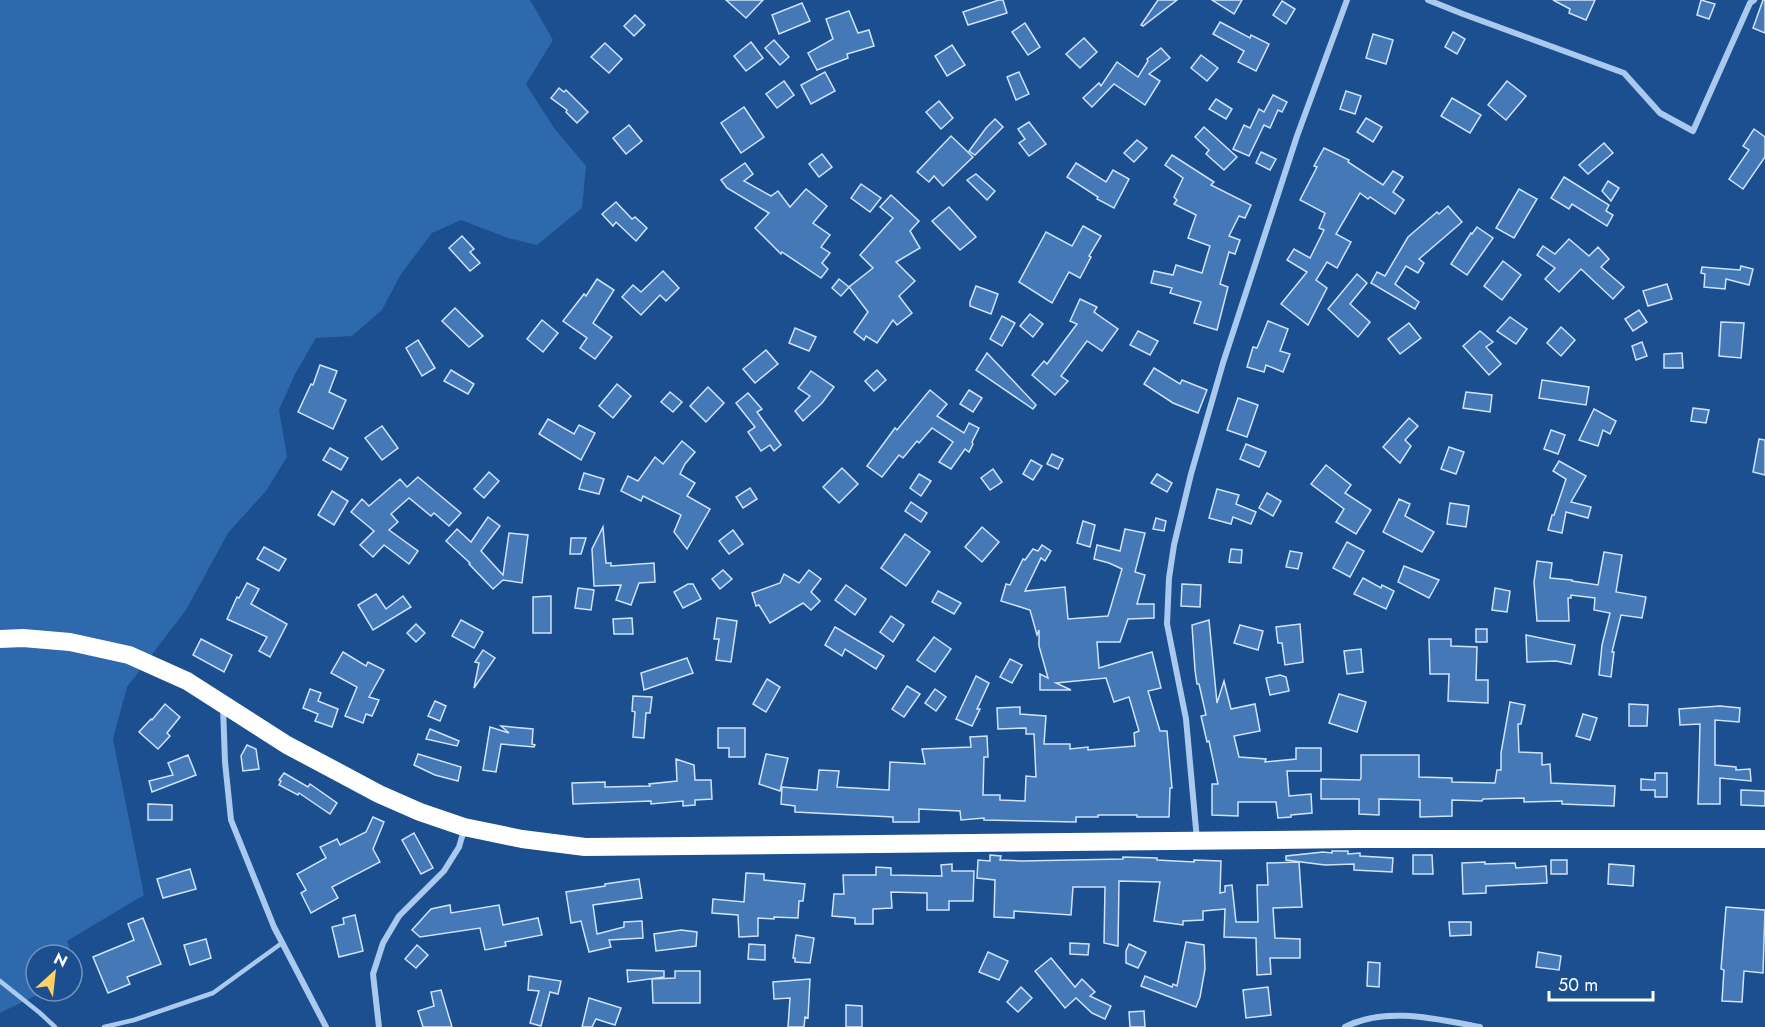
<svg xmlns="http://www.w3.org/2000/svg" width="1765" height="1027" viewBox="0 0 1765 1027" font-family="Jost,sans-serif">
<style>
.green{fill:#2e69ad}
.building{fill:#4478b7;stroke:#cfe3fa;stroke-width:1.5}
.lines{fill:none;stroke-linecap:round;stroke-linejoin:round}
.lane{stroke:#a9c9ee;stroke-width:4.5}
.street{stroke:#a9c9ee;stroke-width:6}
.highway{stroke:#fff;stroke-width:18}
</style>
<rect width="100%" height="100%" fill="#1b4f8f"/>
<path class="green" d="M0 0H530L553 40 526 84 554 128 586 166 582 208 537 245 508 238 461 220 432 233 401 274 382 310 352 336 316 338 295 374 279 410 287 457 266 491 228 533 186 610 127 687 113 739 144 895 67 941 72 955H36V991H45L0 1013Z"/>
<g class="building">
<path d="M726 0H763L746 18Z"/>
<path d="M999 0H1003L1007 13 968 25 963 12Z"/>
<path d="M1158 0H1177L1143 26 1141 25Z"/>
<path d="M1212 0H1242L1234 14Z"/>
<path d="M1553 0H1595L1586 20 1569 13 1570 9Z"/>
<path d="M1701 0 1715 4 1709 19 1697 15Z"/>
<path d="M1763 0H1765V33L1753 28Z"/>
<path d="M1282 1 1295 9 1286 24 1273 15Z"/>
<path d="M802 3 810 21 779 34 772 15Z"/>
<path d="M849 11 858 33 869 30 874 46 847 54 848 58 817 70 808 53 833 39 826 19Z"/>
<path d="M635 15 645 25 634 36 624 26Z"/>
<path d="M1220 22 1250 38 1251 35 1269 44 1256 71 1238 62 1244 51 1213 34Z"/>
<path d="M1025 23 1040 47 1028 55 1012 32Z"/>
<path d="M1453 32 1465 39 1457 54 1445 47Z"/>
<path d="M1373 34 1393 40 1386 64 1366 58Z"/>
<path d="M1084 38 1097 52 1080 68 1066 54Z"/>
<path d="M774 40 789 57 780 65 765 48Z"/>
<path d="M751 42 763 58 746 71 734 56Z"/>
<path d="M605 43 622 59 609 73 591 57Z"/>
<path d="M952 45 965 65 947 76 935 56Z"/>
<path d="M1161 48 1170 58 1149 74 1160 81 1145 105 1114 84 1092 107 1083 98 1099 83 1101 86 1117 62 1138 77 1148 61 1147 59Z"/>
<path d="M1201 55 1218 68 1207 81 1191 68Z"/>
<path d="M825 72 835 91 811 104 801 85Z"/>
<path d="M1019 72 1029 94 1016 100 1007 77Z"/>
<path d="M784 81 794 95 777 108 766 94Z"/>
<path d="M1507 81 1526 96 1506 120 1488 105Z"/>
<path d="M559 88 564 92 566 90 588 112 577 123 566 112 567 110 551 98Z"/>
<path d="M1346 91 1361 96 1355 114 1340 109Z"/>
<path d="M1273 95 1287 102 1282 112 1278 110 1270 128 1264 125 1249 156 1233 149 1244 125 1250 128 1259 109 1264 112Z"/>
<path d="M1452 98 1481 115 1470 133 1441 116Z"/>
<path d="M1216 99 1232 109 1226 119 1209 109Z"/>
<path d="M939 101 953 118 941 129 926 112Z"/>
<path d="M744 107 764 137 741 153 721 123Z"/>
<path d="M1366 118 1382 127 1373 142 1357 132Z"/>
<path d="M995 119 1003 127 975 155 969 151 986 128Z"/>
<path d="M1029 122 1046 144 1029 156 1019 143 1025 139 1018 129Z"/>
<path d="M629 125 642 141 626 154 613 138Z"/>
<path d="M1204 127 1237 157 1224 170 1206 154 1209 150 1195 137Z"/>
<path d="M1754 129 1765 137V157L1743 189 1729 179 1749 150 1743 146Z"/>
<path d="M951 136 973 157 943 186 934 176 929 182 917 172Z"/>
<path d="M1137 140 1147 148 1134 162 1124 153Z"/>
<path d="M1604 143 1613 153 1588 174 1579 165Z"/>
<path d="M1324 148 1349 160 1348 162 1383 185 1393 171 1403 177 1393 192 1404 200 1395 214 1370 197 1368 199 1360 193 1336 234 1351 242 1337 268 1327 262 1316 280 1327 288 1308 325 1281 304 1307 272 1287 260 1294 249 1310 258 1324 230 1319 228 1325 213 1300 200 1317 167 1314 166Z"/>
<path d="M1261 152 1276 159 1270 170 1256 163Z"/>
<path d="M822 154 832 167 819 177 809 164Z"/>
<path d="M1172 155 1214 182 1211 185 1251 205 1245 218 1239 216 1229 236 1240 240 1235 254 1229 252 1220 284 1228 287 1217 330 1194 323 1201 302 1170 293 1172 288 1151 283 1154 271 1173 275 1176 265 1202 273 1210 246 1188 238 1196 215 1174 204 1177 200 1174 197 1183 178 1165 165Z"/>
<path d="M745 163 753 174 744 181 771 196 778 191 790 207 806 189 827 206 813 223 830 235 821 247 830 253 822 263 828 269 821 278 782 252 781 254 755 228 769 213 727 188 721 180Z"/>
<path d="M1076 163 1106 182 1113 170 1129 179 1114 208 1097 199 1098 197 1067 177Z"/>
<path d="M976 174 995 191 987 200 967 180Z"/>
<path d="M1564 177 1609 205 1606 211 1613 215 1607 226 1572 204 1569 209 1551 198Z"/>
<path d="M1608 181 1619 188 1611 201 1602 191Z"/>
<path d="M861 184 881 198 870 212 851 198Z"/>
<path d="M1519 189 1537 199 1514 238 1496 228Z"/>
<path d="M891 195 919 221 910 231 920 248 896 262 915 281 899 296 912 313 897 325 893 320 877 343 866 336 864 340 854 332 868 312 849 287 873 268 860 255 893 218 880 207Z"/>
<path d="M616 202 632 219 635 217 647 228 636 241 616 222 613 226 602 214Z"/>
<path d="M1448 206 1462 222 1419 259 1424 263 1418 273 1406 266 1395 284 1419 302 1415 309 1371 283 1377 272 1385 276 1408 237 1437 212 1439 214Z"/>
<path d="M949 207 976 237 960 250 932 221Z"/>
<path d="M1083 226 1101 236 1089 256 1091 257 1080 278 1069 272 1052 303 1019 282 1046 232 1072 246Z"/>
<path d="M1477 227 1493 238 1467 275 1451 264 1471 233 1472 234Z"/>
<path d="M462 236 474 249 470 252 480 263 470 271 449 248Z"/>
<path d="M1569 239 1589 256 1598 247 1609 259 1601 267 1624 287 1613 299 1581 269 1559 292 1545 279 1555 268 1537 255 1543 246 1555 254Z"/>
<path d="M1503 261 1521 275 1502 300 1484 286Z"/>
<path d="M1741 266 1753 269 1749 285 1726 279 1725 289 1704 287 1705 274 1701 273 1702 267 1740 270Z"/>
<path d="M663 271 679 288 666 301 660 295 641 315 622 297 633 285 641 292Z"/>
<path d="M1357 274 1367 283 1350 304 1370 322 1358 337 1328 309Z"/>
<path d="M597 279 614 290 593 323 612 337 595 359 580 348 587 338 563 321 584 294 586 296Z"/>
<path d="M839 279 849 287 841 296 832 288Z"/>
<path d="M1667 284 1672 299 1648 306 1643 291Z"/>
<path d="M976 286 998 294 991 314 970 306V302Z"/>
<path d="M1080 299 1097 307 1094 312 1118 329 1102 351 1087 341 1061 376 1068 381 1055 395 1032 375 1044 361 1047 364 1077 324 1070 321Z"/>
<path d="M455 308 483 336 469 347 442 321Z"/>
<path d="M1639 310 1647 322 1633 331 1625 319Z"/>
<path d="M1030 314 1043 324 1033 337 1020 326Z"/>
<path d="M1002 316 1015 323 1002 346 990 339Z"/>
<path d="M1510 317 1527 329 1516 344 1497 331Z"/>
<path d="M542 320 558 333 543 352 527 339Z"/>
<path d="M1268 321 1288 329 1280 351 1290 354 1283 372 1266 365 1264 372 1247 367 1253 347 1257 348Z"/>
<path d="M1721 322 1744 323 1741 358 1719 356Z"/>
<path d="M1409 323 1421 338 1400 354 1388 339Z"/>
<path d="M1561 327 1575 340 1561 356 1547 343Z"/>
<path d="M795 328 816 337 809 351 789 343Z"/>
<path d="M1138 331 1158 341 1150 355 1130 345Z"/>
<path d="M1480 331 1493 342 1486 347 1501 364 1489 375 1463 346Z"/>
<path d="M418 340 435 368 422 376 406 348Z"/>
<path d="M1642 342 1647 356 1636 360 1632 346Z"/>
<path d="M766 350 778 364 755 383 743 369Z"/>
<path d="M987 353 1036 405 1033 409 976 370Z"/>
<path d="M1682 353 1683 368H1664V354Z"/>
<path d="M320 365 337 371 329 392 346 400 333 429 298 412 311 384 313 385Z"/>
<path d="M1154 368 1180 384 1182 380 1207 390 1198 413 1173 403 1144 384Z"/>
<path d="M451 370 474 384 468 394 444 381Z"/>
<path d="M877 370 886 380 874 391 865 381Z"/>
<path d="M811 371 834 387 822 403 803 421 795 411 810 396 798 388Z"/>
<path d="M1542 380 1589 387 1586 405 1539 398Z"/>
<path d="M617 384 631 396 613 418 599 406Z"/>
<path d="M708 387 724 403 706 422 690 406Z"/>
<path d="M930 390 947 404 937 416 964 433 969 423 979 428 972 442 973 444 969 452 965 449 951 469 939 462 953 442 932 428 919 443 917 441 903 458 899 455 882 477 867 466 895 428 897 430Z"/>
<path d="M969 390 982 398 973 412 960 404Z"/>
<path d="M670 392 682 402 673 412 661 402Z"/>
<path d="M1466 392 1492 395 1490 412 1463 408Z"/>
<path d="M748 393 762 409 757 412 781 445 774 451 770 445 761 451 748 432 755 427 736 403Z"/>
<path d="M1238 398 1258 405 1247 437 1227 430Z"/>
<path d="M1693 408 1709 410 1706 423 1691 421Z"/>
<path d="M1594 409 1616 421 1610 434 1603 430 1598 446 1579 440Z"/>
<path d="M1409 418 1418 426 1405 440 1411 446 1400 463 1383 447Z"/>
<path d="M548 419 574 434 579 425 595 433 581 460 539 434Z"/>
<path d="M382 426 398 448 382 460 365 438Z"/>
<path d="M1551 430 1565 435 1558 454 1544 449Z"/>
<path d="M1759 439 1765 440V475L1753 472Z"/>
<path d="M682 441 695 452 685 464 680 474 695 483 687 496 710 509 687 549 674 532 681 515 643 496 641 501 621 491 628 476 638 481 655 457 663 464Z"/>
<path d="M1246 444 1266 452 1259 467 1240 459Z"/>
<path d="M1449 447 1464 452 1456 474 1441 469Z"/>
<path d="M330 448 348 458 341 470 323 460Z"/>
<path d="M1052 454 1063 459 1058 469 1047 464Z"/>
<path d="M1031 460 1042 466 1033 480 1023 474Z"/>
<path d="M1559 461 1586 476 1571 502 1591 507 1588 518 1566 512 1562 533 1548 530 1552 515H1554L1566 479 1553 471Z"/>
<path d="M1326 465 1351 485 1345 493 1371 510 1356 534 1336 522 1344 509 1311 484Z"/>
<path d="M842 468 858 484 839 503 823 487Z"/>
<path d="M993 469 1002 482 990 490 981 478Z"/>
<path d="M489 472 499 481 484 498 474 489Z"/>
<path d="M584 473 604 479 599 494 579 489Z"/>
<path d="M919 474 931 481 921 496 910 488Z"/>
<path d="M1157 474 1172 483 1167 492 1151 483Z"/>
<path d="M418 477 461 513 449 526 434 513 431 516 409 498 391 514 398 522 389 530 418 551 409 564 384 545 373 557 360 545 374 531 351 512 362 499 369 506 400 479 407 487Z"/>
<path d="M750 488 757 499 743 508 736 497Z"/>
<path d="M1217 489 1239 495 1236 504 1256 512 1251 524 1233 517 1231 524 1209 518Z"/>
<path d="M332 491 348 501 334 525 318 515Z"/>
<path d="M1267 493 1281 501 1273 516 1259 508Z"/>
<path d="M1399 499 1410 504 1405 516 1434 532 1422 552 1383 532Z"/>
<path d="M911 502 927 513 921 522 905 511Z"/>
<path d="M1450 503 1469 506 1466 527 1447 524Z"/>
<path d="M488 517 500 526 481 551 503 575 509 533 528 535 522 583 503 580 493 589 469 564 470 563 446 541 457 529 471 542Z"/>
<path d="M1156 518 1166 521 1164 531 1153 529Z"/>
<path d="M1083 521 1095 525 1090 547 1077 543Z"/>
<path d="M603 527 606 563H611V566L654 563 655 582 639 583 631 605 616 600 621 585 594 586 592 549Z"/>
<path d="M982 527 999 542 982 562 965 547Z"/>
<path d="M1125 529 1145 533 1135 572 1145 575 1137 604H1154V618L1128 619 1120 642H1097L1099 668 1152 652 1161 688 1148 691 1160 731H1167L1172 788H1170L1169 817H1137V815H1098V817H1076V822L984 820V818L961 820 960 811 919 809V822H893V817L795 812V806L781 804 782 787 817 790 819 770 839 771 837 787 889 790 890 762 925 764 922 749 971 747 970 737 987 736 988 757H984L983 795H1000V800L1025 801 1026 776 1036 777 1034 734H1026V728L998 729 997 708 1020 707V714L1046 716 1044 744H1070V749L1088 747V750L1135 746 1134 733 1139 731 1129 697 1114 702 1106 678 1056 683 1071 690H1040V674L1048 678 1039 646V630L1037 635 1030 610 1001 601 1006 584 1010 585 1023 559 1025 560 1033 549 1038 551 1042 545 1051 551 1045 561 1041 558 1025 591 1065 587 1068 619 1108 616 1122 569 1109 563 1094 559 1097 545 1120 551Z"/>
<path d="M733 530 743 544 729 554 719 541Z"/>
<path d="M905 534 930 552 906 586 881 568Z"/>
<path d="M571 538H586L581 554H570Z"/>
<path d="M1347 542 1364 551 1350 577 1333 568Z"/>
<path d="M264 547 286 559 279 571 257 559Z"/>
<path d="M1231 549 1242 550 1241 563 1229 562Z"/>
<path d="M1290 551 1302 553 1298 569 1286 567Z"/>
<path d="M1604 552 1622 555 1616 592 1646 597 1642 618 1621 615 1612 652H1614L1611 677 1599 675 1602 645 1610 613 1594 610 1595 598 1571 595V598H1568L1569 621H1537L1534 582 1537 561 1552 563 1550 578 1572 580V581L1598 585Z"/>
<path d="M1404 566 1439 580 1429 598 1398 582Z"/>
<path d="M723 570 732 579 720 589 712 579Z"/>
<path d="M809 570 821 579 811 592 820 601 811 610 803 603 770 623 759 605 756 606 752 593 780 583 784 574 799 583Z"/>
<path d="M1363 578 1381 588 1382 585 1394 591 1386 609 1354 594Z"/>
<path d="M247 583 259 589 251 604 287 624 270 657 259 651 267 637 227 619 237 597 239 598Z"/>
<path d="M688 584H693L701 599 683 608 674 592Z"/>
<path d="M1182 584 1201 585 1200 607 1181 606Z"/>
<path d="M846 585 866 599 855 615 835 600Z"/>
<path d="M578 588 594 590 591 610 575 608Z"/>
<path d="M1495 588 1510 591 1507 612 1492 610Z"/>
<path d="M938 591 961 603 954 614 932 602Z"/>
<path d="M376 594 386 609 403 596 411 607 373 630 358 605Z"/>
<path d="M551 596V633H533V597Z"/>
<path d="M891 616 904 625 893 642 880 632Z"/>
<path d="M632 618 633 634H614L613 619Z"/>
<path d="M717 618 737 621 731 662 716 660 719 639H714Z"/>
<path d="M461 620 483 632 474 648 452 636Z"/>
<path d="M1209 620 1217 703 1224 681 1231 709 1255 704 1260 731 1234 736 1239 757 1266 759 1265 762 1296 759V748H1321V771H1287L1289 796 1311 794 1312 813 1291 815V817L1278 818 1276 802H1238V816L1212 815V784H1218L1209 741 1207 742 1201 716 1206 715 1199 684H1197L1195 670 1192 625Z"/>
<path d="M416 624 425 633 416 642 407 633Z"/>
<path d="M1300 624 1303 662 1285 665 1282 643H1278L1276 627Z"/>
<path d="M1240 625 1263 631 1258 650 1234 643Z"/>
<path d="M835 627 884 656 876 669 845 649 842 656 825 645Z"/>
<rect x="1476" y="629" width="11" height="13"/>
<path d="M1526 635 1575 645 1571 664 1556 661 1527 662Z"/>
<path d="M934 637 951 649 935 672 917 660Z"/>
<path d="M201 639 232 655 224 672 193 655Z"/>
<path d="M1429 639H1451V646L1477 647 1476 680H1488V703L1448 701 1449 674H1430Z"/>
<path d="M1361 649 1363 672 1347 674 1344 651Z"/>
<path d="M483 650 495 658 474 688 479 663 475 662Z"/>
<path d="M343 652 366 666 368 662 384 670 369 697 379 700 372 716 366 714 363 723 345 716 357 687 331 673Z"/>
<path d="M687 658 693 673 644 690 641 673Z"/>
<path d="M1010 659 1022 665 1012 683 1000 677Z"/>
<path d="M1280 675 1286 677 1289 691 1270 695 1266 678Z"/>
<path d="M976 676 989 683 977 709H980L972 726 956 719Z"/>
<path d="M767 679 780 687 766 712 753 704Z"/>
<path d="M907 686 920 694 904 717 892 709Z"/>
<path d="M310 689 321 693 318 701 338 709 332 727 315 721 318 714 303 708Z"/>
<path d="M935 689 946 697 936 711 925 703Z"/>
<path d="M1339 694 1366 702 1357 732 1329 723Z"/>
<path d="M633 696 652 697 650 713H646L644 738 633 737 635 712 632 711Z"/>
<path d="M435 701 446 706 440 721 428 716Z"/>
<path d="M1510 702 1525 705 1521 724H1518L1519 752 1542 753V765L1550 764 1551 783 1615 786 1614 806 1562 804V801L1524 802V798L1483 799 1482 801 1452 800V816L1420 817V800L1379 799V815L1359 814V799H1321V779L1360 780 1361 778V755H1419V777L1452 778V782L1495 783 1497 770H1501V753Z"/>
<path d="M165 704 180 717 167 733 170 736 158 749 139 732 151 719 152 720Z"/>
<path d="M1629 704 1648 705 1647 726H1629Z"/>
<path d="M1720 706 1740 708 1739 722 1715 720V765L1736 767V770L1750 769 1751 781 1720 778V804H1698L1700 724 1680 725 1679 709Z"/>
<path d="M1583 714 1597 718 1590 740 1576 736Z"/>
<path d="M501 726 533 729 532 744 535 745 534 747 501 744 496 772 483 770 490 727 509 733Z"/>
<path d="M718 728H745V757H729V748H718Z"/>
<path d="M430 729 459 741 457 746 426 739Z"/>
<path d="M247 745 256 749 259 769 243 771 241 756Z"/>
<path d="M418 754 461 767 458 781 435 775 414 765Z"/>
<path d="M766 754 788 758 780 791 759 784Z"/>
<path d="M188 755 196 775 152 792 149 781 173 775 168 763Z"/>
<path d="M676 759 694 765 695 780H711L712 799 695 800V805L683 806V801L651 804V801L573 804 572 783 605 782V787L650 786 649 784 677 781Z"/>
<path d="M284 773 308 787 310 784 337 803 330 814 299 793 298 795 279 785 281 781 279 780Z"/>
<path d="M1655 773H1667V797H1655V790H1641V779L1655 780Z"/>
<path d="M1741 790 1765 791V806L1741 805Z"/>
<path d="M148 804 172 805V820H148Z"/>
<path d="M373 817 384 822 373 849 380 862 332 887 338 898 311 913 301 893 306 890 297 874 326 858 320 847 337 839 340 845 366 832Z"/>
<path d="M414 833 433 868 421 874 402 840Z"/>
<path d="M1332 851H1348V854L1360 853V856L1393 858 1392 872 1354 870V864L1325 865 1286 860V856L1323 852 1332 853Z"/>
<path d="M990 855 1001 856 1000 860 1022 861 1123 859V857L1157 858V860L1194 862V860L1221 861 1220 893 1225 892V886L1232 885 1236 922H1258L1257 885H1268L1267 863 1299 862 1302 907 1273 908 1275 938 1300 939V958H1270L1271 974 1257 975 1256 938 1224 937 1225 909 1203 911V920L1183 921V925L1154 921 1160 882 1119 881 1118 946 1104 943 1105 887H1073L1071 915 1014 911V918L994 917 995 880 977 878 978 860 990 861Z"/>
<path d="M1413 855H1432L1433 874H1413Z"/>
<rect x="1551" y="860" width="16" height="14"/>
<path d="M1485 862V864L1515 863 1516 868 1546 866 1547 883 1486 886V893L1463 894 1462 863Z"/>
<path d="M952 864V871H974L973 901H949V910H927V893L891 892 892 908 873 909V924H855V918L832 916 834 894H844L843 875H876V867L891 868V875L942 876 941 865Z"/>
<path d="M1609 864 1634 866 1633 886 1608 884Z"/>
<path d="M190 869 196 889 163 898 157 879Z"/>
<path d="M746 873 764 874V880L805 884 803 901H799L798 918 774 917V919L758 918V936L739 937 738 915 712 913 713 899 744 902Z"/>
<path d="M639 879 642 898 593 905 597 934 624 927V922L642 921 643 938 609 940 611 947 589 952 581 921 571 923 566 892 605 886V884Z"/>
<path d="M450 905 451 913 499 905 503 925 538 918 542 935 505 942 506 946 485 950 480 928 420 937 412 930 431 909Z"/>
<path d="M1726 907 1765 910 1763 973 1744 971 1742 1002 1722 1001 1724 970 1721 969Z"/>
<path d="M355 915 363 951 339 957 332 927 344 924 343 918Z"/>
<path d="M143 918 161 964 127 977 130 984 108 993 93 957 134 940 128 924Z"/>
<path d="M1449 922H1471V935L1450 936Z"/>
<path d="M681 930 697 932 696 946 656 951 654 934Z"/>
<path d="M796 935 814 938 810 963 795 962V958H793Z"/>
<path d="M206 939 211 958 190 965 184 945Z"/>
<path d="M1186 942 1204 945 1205 969 1200 997 1196 1007 1141 986 1145 976 1172 987 1173 984 1177 986Z"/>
<path d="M1070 943 1089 944 1088 955 1070 954Z"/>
<path d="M749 944 765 945V960L748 959Z"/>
<path d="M1129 944 1146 952 1138 968 1126 963V951Z"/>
<path d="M417 945 428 955 416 968 405 959Z"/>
<path d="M988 952 1008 961 999 980 979 972Z"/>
<path d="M1538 952 1561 956 1559 970 1536 967Z"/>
<path d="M1051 958 1075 987 1082 979 1095 992 1090 996 1111 1006 1105 1019 1092 1013 1076 998 1065 1008 1035 971Z"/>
<path d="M1368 962 1380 963 1379 987 1367 986Z"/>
<path d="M627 970 664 971V977L628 982Z"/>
<path d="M675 971H700V1003H653L652 979 675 978Z"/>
<path d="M529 976 561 981 558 994 550 992 541 1026 530 1023 539 991 528 990Z"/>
<path d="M810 979 808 1018 805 1017 804 1027H788L790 998 774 999 773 982Z"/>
<path d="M1021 987 1032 998 1018 1012 1007 1002Z"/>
<path d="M1268 987 1271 1015 1246 1018 1243 990Z"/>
<path d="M441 990 452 1027H423L418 1011 434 1006 431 992Z"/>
<path d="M589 998 621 1008 615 1025 596 1019 592 1027H582Z"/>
<path d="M846 1005 862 1006V1027H846Z"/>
<path d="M1144 1011 1145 1027H1130L1129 1012Z"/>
</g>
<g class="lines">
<g class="lane">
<path d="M0 981 40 1013 55 1027"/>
<path d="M104 1027 134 1020 213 993 282 943"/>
</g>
<g class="street">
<path d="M1428 0 1463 14 1624 73 1660 113 1693 131 1750 3 1754 0"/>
<path d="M223 707 225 762 231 820 274 927 326 1027"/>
<path d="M1197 840 1186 719 1167 624 1169 578 1174 545 1191 474 1223 363 1297 136 1347 0"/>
<path d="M379 1027 373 974 383 943 399 916 444 871 459 847 464 830"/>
<path d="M1345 1027C1385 1006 1437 1019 1480 1027"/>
</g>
<path class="highway" d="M0 639 23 638 70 642 129 655 187 681 287 745 336 771 379 794 420 812 464 827 522 839 585 847 1359 839H1765"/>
</g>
<g transform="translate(54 973) rotate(27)"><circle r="28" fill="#1b4f8f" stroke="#7695bc" stroke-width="1.5"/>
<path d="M0-4.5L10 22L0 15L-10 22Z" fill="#ffd166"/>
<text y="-9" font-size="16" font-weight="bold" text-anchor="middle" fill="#ffffff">N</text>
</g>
<path d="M1549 991v9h104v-9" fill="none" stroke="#ffffff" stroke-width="3"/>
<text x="1558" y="991" font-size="18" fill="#ffffff" stroke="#1b4f8f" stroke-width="4.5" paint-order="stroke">50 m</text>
</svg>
